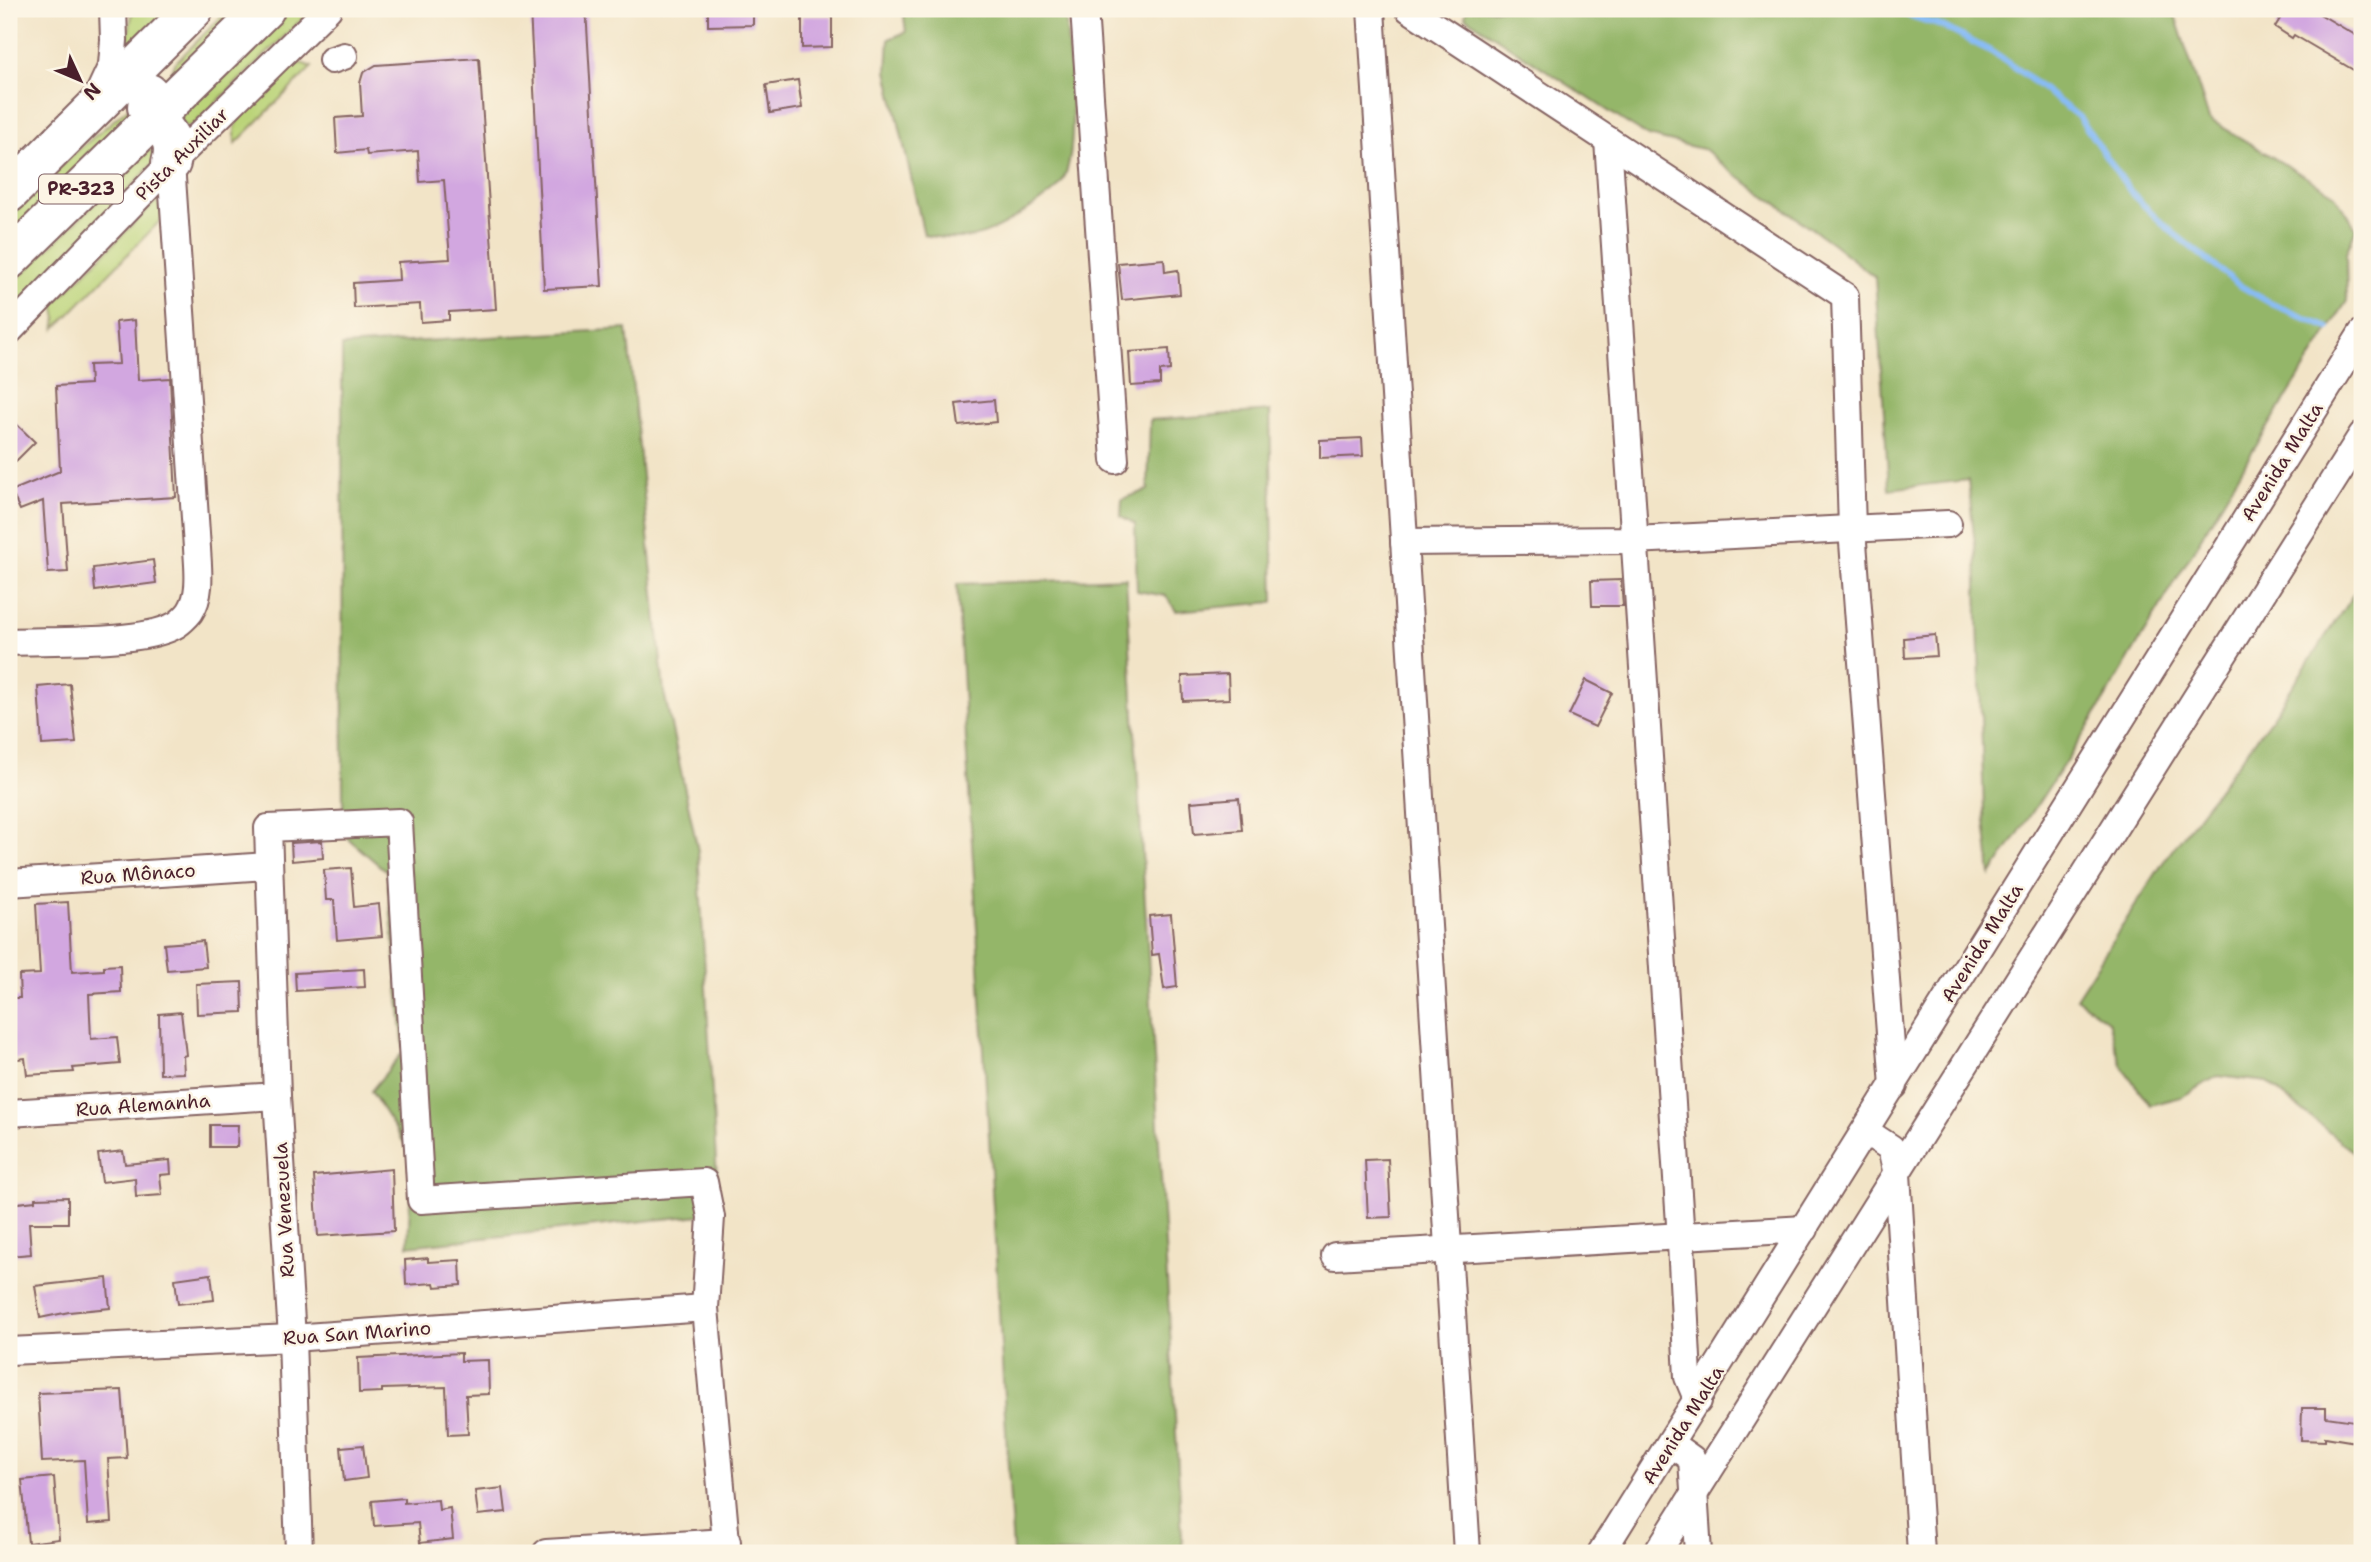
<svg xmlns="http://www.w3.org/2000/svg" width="2371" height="1562" viewBox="0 0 2371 1562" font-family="'Shantell Sans',sans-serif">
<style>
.green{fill:#bbd479;stroke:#827a52;stroke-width:2}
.forest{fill:#94b669;stroke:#6f6a4a;stroke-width:2}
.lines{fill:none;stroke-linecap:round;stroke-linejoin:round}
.stream{stroke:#88bcf6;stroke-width:6}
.building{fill:#d2a7e0}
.minor-casing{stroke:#856462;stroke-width:30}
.highway-casing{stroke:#856462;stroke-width:42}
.minor{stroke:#fff;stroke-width:26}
.highway{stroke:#fff;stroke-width:38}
.labels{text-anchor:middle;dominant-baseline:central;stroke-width:5;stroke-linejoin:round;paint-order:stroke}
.shield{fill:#fcf5e5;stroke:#7f5f63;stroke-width:2}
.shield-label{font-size:18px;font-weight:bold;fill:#4a1f2b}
.street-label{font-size:19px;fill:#4a1f2b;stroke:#fcf5e5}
</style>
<rect width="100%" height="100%" fill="#fcf5e5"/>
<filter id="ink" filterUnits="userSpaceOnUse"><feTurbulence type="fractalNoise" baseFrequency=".0143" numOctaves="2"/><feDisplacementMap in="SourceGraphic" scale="14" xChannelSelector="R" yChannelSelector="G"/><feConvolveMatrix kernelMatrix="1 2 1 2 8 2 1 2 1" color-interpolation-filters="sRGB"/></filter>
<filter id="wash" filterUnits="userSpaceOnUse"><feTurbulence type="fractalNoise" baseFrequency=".00686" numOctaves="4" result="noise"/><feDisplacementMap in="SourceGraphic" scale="28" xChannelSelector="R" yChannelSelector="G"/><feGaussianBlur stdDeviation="1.57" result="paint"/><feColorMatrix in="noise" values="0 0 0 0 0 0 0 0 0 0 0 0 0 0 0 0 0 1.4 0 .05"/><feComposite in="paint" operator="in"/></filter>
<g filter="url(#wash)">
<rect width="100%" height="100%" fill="#f2e4c7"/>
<g class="green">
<path d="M133 9H146L165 15 125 54Z"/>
<path d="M229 9H246L168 78 175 63Z"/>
<path d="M279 9H313L192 126H184L175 110Z"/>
<path d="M301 63 312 67 235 144V128L242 112 291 65Z"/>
<path d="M128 108 130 118 9 246V218L70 157Z"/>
<path d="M154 146 163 153 9 317V287Z"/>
<path d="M156 201 161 206 163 218 55 329 57 318 54 304Z"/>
</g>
<g class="forest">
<path d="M903 9H1065C1067 49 1083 154 1060 185 1052 196 1028 209 1016 217 984 239 962 242 924 235L887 71 889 39 906 32Z"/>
<path d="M1467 9H2173L2209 119 2334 194 2356 228 2346 254 2347 301 2248 459 2087 729 1991 875 1984 813 1976 554 1968 480 1889 489 1875 277 1832 243 1725 167 1706 150 1648 136 1625 122 1465 17Z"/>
<path d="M627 329 664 692 698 851 719 1213 408 1246 412 1155 371 1091 404 1051 387 872 343 834 342 346Z"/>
<path d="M1270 411 1274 602 1176 611 1166 596 1137 591 1135 524 1121 516 1122 499 1148 490 1150 420Z"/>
<path d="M1126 578 1183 1553H1013L957 584Z"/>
<path d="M2362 581V1159L2267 1082 2218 1076 2181 1097 2150 1105 2121 1065 2108 1021 2076 998 2164 861 2271 719Z"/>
</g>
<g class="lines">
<path class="stream" d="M1889 9 1944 27 1992 52 2025 75 2079 117 2133 195 2172 232 2239 285 2272 304 2329 328"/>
</g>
<g id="blocks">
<g class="building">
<path d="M530 9H586L602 286 544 289Z"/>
<path d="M708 9H753V25L708 26Z"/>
<path d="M2286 9H2311L2362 39V75L2294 35 2292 38 2275 27Z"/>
<path d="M802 16H832V47L802 48Z"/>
<path d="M479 58 496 309 449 312V320L421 322 420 304 354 308 353 283 399 280 398 262 450 259 444 180 420 182 418 151 367 155 366 150 337 153 335 118 362 116 360 83 363 73 376 65Z"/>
<path d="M798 80 802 108 770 113 766 85Z"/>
<path d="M1164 259 1165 272 1178 270 1180 294 1122 300 1118 263Z"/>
<path d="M135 320 138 380 170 378 176 497 63 504 68 572 48 573 43 501 20 510 11 491 60 471 56 386 90 384 89 365 119 364 116 322Z"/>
<path d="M1169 349 1170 370 1160 371V384L1131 386 1129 352Z"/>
<path d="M994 400 996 422 959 426 956 404Z"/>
<path d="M9 417 35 442 9 468Z"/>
<path d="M1362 438 1363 456 1320 458V440Z"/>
<path d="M153 560 156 583 95 591 93 568Z"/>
<path d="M1621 580 1623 606H1592L1591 581Z"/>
<path d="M1935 635 1937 656 1905 658 1904 638Z"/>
<path d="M1228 674 1229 699 1183 701 1182 676Z"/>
<path d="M1586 680 1612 693 1595 727 1569 715Z"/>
<path d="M70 684 76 743 42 745 38 687Z"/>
<path d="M1239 798 1242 830 1194 834 1191 802Z"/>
<path d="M322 841 323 858 292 861 291 843Z"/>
<path d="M351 868 354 907 379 904 382 936 337 940 334 900H326L324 870Z"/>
<path d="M68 902 72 972 104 970V966L120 965 121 992 89 994 91 1039 117 1037 120 1064 73 1068 74 1072 27 1075 25 1058 9 1060V998H20L19 975 40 974 36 904Z"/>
<path d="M1171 914 1177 987 1164 989 1159 954 1152 955 1149 916Z"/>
<path d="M203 941 206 967 167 970 164 944Z"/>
<path d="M364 969 365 987 296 991 295 973Z"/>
<path d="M242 982 243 1012 197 1014 196 984Z"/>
<path d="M181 1012 186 1055 183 1056 184 1073 160 1074 159 1014Z"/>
<path d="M210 1125H238L237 1147H210Z"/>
<path d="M123 1151 125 1164 170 1160 171 1174 160 1175 162 1195 136 1197 135 1178 102 1182 98 1154Z"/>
<path d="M1388 1159 1391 1217 1368 1218 1365 1160Z"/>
<path d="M392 1169 394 1231 318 1236 314 1176Z"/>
<path d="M68 1197V1223H29L31 1254 9 1256V1204L35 1201V1198Z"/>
<path d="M428 1258V1262L460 1260 461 1285 435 1287 434 1283 406 1285 405 1260Z"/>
<path d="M211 1274 214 1300 178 1304 175 1279Z"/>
<path d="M107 1278 110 1308 69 1312 40 1318 35 1286Z"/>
<path d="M461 1353V1361L488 1360 489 1394 466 1395 468 1434 448 1435 446 1387 382 1389V1392L359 1393 358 1358Z"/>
<path d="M122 1390 127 1458 108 1459 112 1522 88 1524 84 1460 42 1462 38 1393Z"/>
<path d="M2302 1408H2326V1417L2362 1422V1443L2325 1437V1441L2301 1440Z"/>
<path d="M363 1445 367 1478 344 1481 341 1447Z"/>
<path d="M54 1477 59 1539 28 1543 22 1480Z"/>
<path d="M503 1488 506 1512 478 1515 475 1491Z"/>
<path d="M404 1498V1503L438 1500 439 1510 450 1508 453 1539 420 1543 418 1523 374 1526 372 1501Z"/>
</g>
</g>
</g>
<g filter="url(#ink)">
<use href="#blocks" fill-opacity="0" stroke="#856462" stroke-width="2"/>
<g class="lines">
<defs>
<g id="minor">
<path d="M1084 9 1115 460"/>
<path d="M1371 9 1467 1553"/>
<path d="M1409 9 1845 296 1852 529 1894 1086"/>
<path d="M332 60 344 56"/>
<path d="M98 95 112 65 114 40 113 9"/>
<path d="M1608 140 1680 1224 1688 1377 1698 1401"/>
<path d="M9 331 171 163 328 9"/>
<path d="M1404 542 1634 540 1948 524"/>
<path d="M9 642C50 640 140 644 174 626 179 624 187 616 190 612 202 594 198 569 197 548L171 163"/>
<path d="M9 883 268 866"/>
<path d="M9 1113 277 1096"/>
<path d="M1865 1131 1891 1148 1897 1174 1921 1553"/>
<path d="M1335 1256 1805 1229"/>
<path d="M9 1351 292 1338 705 1308"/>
<path d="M1671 1444 1692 1459 1698 1553"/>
<path d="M299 1553 292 1338 277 1096 268 828 399 822 421 1200 704 1182 711 1217 705 1308 727 1553"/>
<path d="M546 1553 727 1542"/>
<path d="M1601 1553 2362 333"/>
<path d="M1657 1553 2362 435"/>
</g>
<g id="highway">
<path d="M149 93 147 107C161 130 179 135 171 163"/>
<path d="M9 193 194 9"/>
<path d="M9 260 265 9"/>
</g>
</defs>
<use href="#minor" class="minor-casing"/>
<use href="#highway" class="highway-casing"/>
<use href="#minor" class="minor"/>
<use href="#highway" class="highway"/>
</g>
</g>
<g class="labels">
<rect class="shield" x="39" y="174.5" width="84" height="29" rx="5"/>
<g class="shield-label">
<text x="81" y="189">PR-323</text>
</g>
<g class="street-label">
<text transform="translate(182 154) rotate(-45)">Pista Auxiliar</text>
<text transform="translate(2282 462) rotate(-58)">Avenida Malta</text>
<text transform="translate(138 874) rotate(-4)">Rua Mônaco</text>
<text transform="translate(1982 943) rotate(-58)">Avenida Malta</text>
<text transform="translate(143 1105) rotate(-4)">Rua Alemanha</text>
<text transform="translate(284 1210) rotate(-93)">Rua Venezuela</text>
<text transform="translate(357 1333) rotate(-4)">Rua San Marino</text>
<text transform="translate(1683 1425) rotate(-58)">Avenida Malta</text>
</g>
</g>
<rect width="2371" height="1562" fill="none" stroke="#fcf5e5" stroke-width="35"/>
<g transform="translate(80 80) rotate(134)" stroke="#fcf5e5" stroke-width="5" paint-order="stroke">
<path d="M0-5L12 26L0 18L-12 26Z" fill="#4a1f2b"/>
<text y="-10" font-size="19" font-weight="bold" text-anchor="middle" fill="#4a1f2b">N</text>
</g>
</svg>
